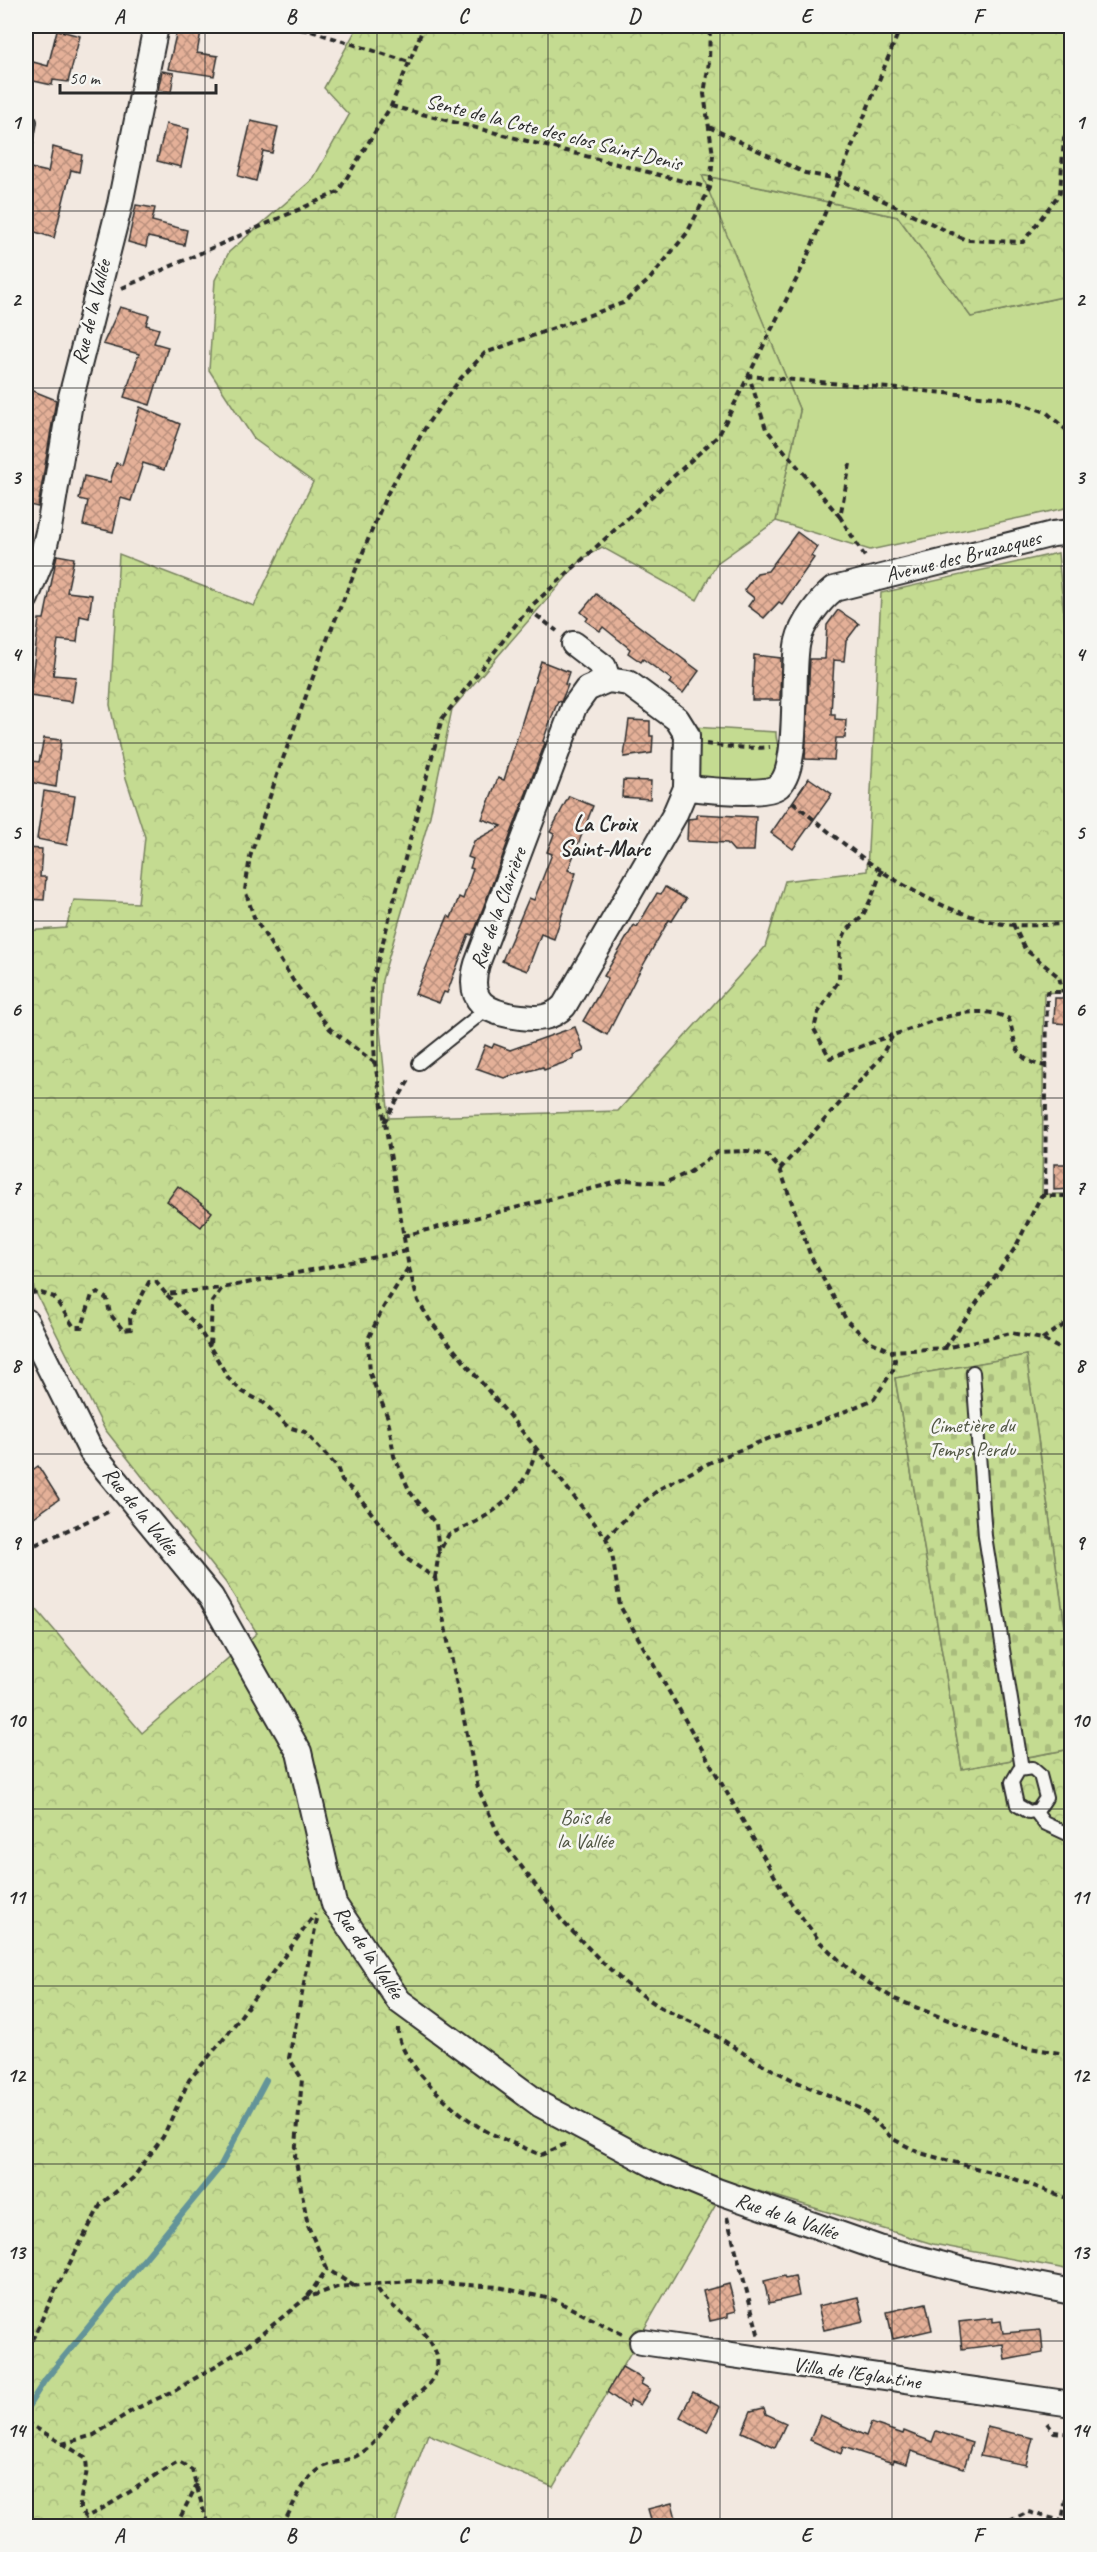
<svg xmlns="http://www.w3.org/2000/svg" width="1097" height="2552" viewBox="0 0 1097 2552" font-family="Caveat,sans-serif">
<style>
.grass{fill:#c4db91;stroke:#78835e;stroke-width:1.5}
.forest{fill:url(#forest-crowns);stroke:#78835e;stroke-width:1.5}
.cemetery{fill:url(#cemetery-stones);stroke:#78835e;stroke-width:1.5}
.lines{fill:none;stroke-linecap:round;stroke-linejoin:round}
.stream{stroke:#639499;stroke-width:6}
.building{fill:url(#building-cross-hatch);stroke:#2b2b2b;stroke-width:1.5}
.service-casing{stroke:#2b2b2b;stroke-width:16}
.minor-casing{stroke:#2b2b2b;stroke-width:28}
.path{stroke:#2b2b2b;stroke-width:4;stroke-dasharray:6 4.5;stroke-linecap:butt}
.service{stroke:#f6f6f2;stroke-width:12}
.minor{stroke:#f6f6f2;stroke-width:24}
.grid{fill:none;stroke:#2b2b2b;stroke-width:1.5;stroke-opacity:0.55}
.labels{text-anchor:middle;dominant-baseline:central;stroke-width:5;stroke-linejoin:round;paint-order:stroke}
.street-label{font-size:21px;fill:#2b2b2b;stroke:#f6f6f2}
.park-label{font-size:21px;fill:#515744;stroke:#f6f6f2}
.neighbourhood-label{font-size:22px;font-weight:bold;fill:#2b2b2b;stroke:#f6f6f2}
.neatline{fill:none;stroke:#2b2b2b;stroke-width:2}
.grid-label{font-size:20px;text-anchor:middle;font-weight:bold;fill:#2b2b2b}
</style>
<defs>
<pattern id="forest-crowns" width="20" height="18" patternUnits="userSpaceOnUse" patternTransform="scale(1.5)"><rect width="20" height="18" fill="#c4db91"/><path d="M2 6a3 3 0 1 1 6 0M12 15a3 3 0 1 1 6 0" fill="none" stroke="#a9bc7d"/></pattern>
<pattern id="cemetery-stones" width="16" height="16" patternUnits="userSpaceOnUse" patternTransform="scale(1.5)"><rect width="16" height="16" fill="#c4db91"/><path d="M2 7V4a2 2 0 0 1 4 0v3zM10 15v-3a2 2 0 0 1 4 0v3z" fill="#a9bc7d"/></pattern>
<pattern id="building-cross-hatch" width="8" height="8" patternUnits="userSpaceOnUse" patternTransform="scale(1.5)"><rect width="8" height="8" fill="#e4b098"/><path d="M0 0l8 8M0 8l8-8" fill="none" stroke="#b98f7c"/></pattern>
</defs>
<rect width="100%" height="100%" fill="#f2e8e0"/>
<filter id="ink" filterUnits="userSpaceOnUse"><feTurbulence type="fractalNoise" baseFrequency=".0167" numOctaves="2"/><feDisplacementMap in="SourceGraphic" scale="12" xChannelSelector="R" yChannelSelector="G"/><feConvolveMatrix kernelMatrix="1 2 1 2 8 2 1 2 1" color-interpolation-filters="sRGB"/></filter>
<g filter="url(#ink)">
<g class="grass">
<path d="M701 175 898 217 971 317 1071 295V507L870 550 776 521 800 411Z"/>
<path d="M692 727 776 732C775 745 784 756 782 762 780 769 770 777 766 783L705 781 696 776Z"/>
</g>
<path class="forest" d="M358 26H1071V295L971 317 898 217 702 175 800 411 776 521 717 563 697 600 602 547 582 559 452 709 430 816 382 980 379 1020 389 1118 618 1111 765 947 785 881 867 871 881 593 1058 553 1072 696V991L1044 993 1042 1194H1071V1669L1026 1355 895 1378 962 1769 1071 1749V2270L933 2244 729 2182 553 2487 428 2434 394 2526H350L331 2521 328 2526H26V1597L142 1733 257 1633 226 1583 104 1428 34 1289 26 1250V1047L32 1031 26 1006V931L66 928 74 900 138 903 145 837 126 778 110 705 119 554 254 606 313 482 254 439 209 370 215 280 229 252 313 179 349 115 324 88Z"/>
<path class="cemetery" d="M1026 1355 1071 1669V1749L962 1769 895 1378Z"/>
<g class="lines">
<path class="stream" d="M26 2410 45 2380 220 2167 266 2080"/>
</g>
<g class="building">
<path d="M178 26H202L197 53 218 56 214 76 168 69Z"/>
<path d="M57 30 80 36 68 82 53 80 52 85 29 80 33 62 48 66Z"/>
<path d="M162 71 174 73 171 92 158 90Z"/>
<path d="M251 121 278 127 272 153 263 151 256 181 238 176Z"/>
<path d="M166 124 189 129 181 167 157 161Z"/>
<path d="M53 147 82 155 79 172 71 170 54 238 26 229V167L48 172Z"/>
<path d="M136 205 155 208 152 221 187 230 184 245 148 237 146 247 128 242Z"/>
<path d="M120 307 149 315 146 325 159 329 154 343 168 347 150 405 124 397 139 354 103 344Z"/>
<path d="M26 388 56 400 38 507 26 504Z"/>
<path d="M140 407 180 424 164 470 143 463 131 501 121 498 113 532 83 525 88 501 79 499 84 476 110 482 116 463 122 465Z"/>
<path d="M797 532 817 547 811 556 814 558 782 604 779 602 764 618 748 606 754 598 744 590 757 573 768 571Z"/>
<path d="M57 555 74 558 67 592 92 595 89 618 80 616 77 642 58 640 53 675 76 677 72 702 30 696 39 619H44Z"/>
<path d="M596 594 699 671 683 693 669 683 672 680 643 659 641 662 628 653 630 649 603 627 600 631 586 621 588 618 581 612Z"/>
<path d="M838 610 859 624 846 641 844 661 834 660 831 714H835V719L846 720 845 738H836L834 760 805 759 810 659H825L827 625Z"/>
<path d="M754 655 781 658 780 700H752Z"/>
<path d="M541 661 569 672 565 684 568 685 561 702 558 701 548 727 543 741 545 743 476 927 472 935 469 934 447 993 444 992 439 1003 415 994 448 916 451 918 459 897 463 899 473 869 470 868 473 859 468 857 474 841 502 826 482 819 498 778 504 780Z"/>
<path d="M629 720 650 721V736H653L652 753 624 757Z"/>
<path d="M44 738 61 740 56 787 29 782 32 761 39 762Z"/>
<path d="M809 778 832 794 793 849 771 833Z"/>
<path d="M623 780 651 781 650 799 622 797Z"/>
<path d="M44 791 75 796 67 845 37 839Z"/>
<path d="M569 796 593 806 568 870 576 873 554 939 541 934 527 971 502 961 529 898 534 900 552 854 547 852 554 834 550 832Z"/>
<path d="M697 814 756 817 754 851H734L727 843 687 841 688 819 697 818Z"/>
<path d="M26 848 42 849 40 877H46L44 900 26 899Z"/>
<path d="M665 887 686 899 672 921 669 920 637 976 607 1035 583 1021 608 978 604 976 634 925 637 927 657 893 661 894Z"/>
<path d="M1055 998H1071V1024L1054 1023Z"/>
<path d="M575 1027 584 1051 573 1055 574 1059 544 1070 543 1067 504 1078 476 1068 485 1045 492 1048 494 1044 510 1050Z"/>
<path d="M1054 1164H1071V1189L1054 1190Z"/>
<path d="M178 1186 212 1212 201 1227 167 1201Z"/>
<path d="M38 1466 59 1499 34 1517 26 1504V1475Z"/>
<path d="M784 2276 785 2278 795 2276 799 2296 769 2303 764 2281Z"/>
<path d="M729 2284 736 2311 728 2313V2317L710 2321 703 2291Z"/>
<path d="M858 2297 864 2321 824 2330 818 2306Z"/>
<path d="M926 2303 932 2330 893 2339 887 2312Z"/>
<path d="M993 2318V2322L1001 2321 1003 2333 1041 2330 1043 2353 1005 2360 1003 2344 962 2349 959 2322Z"/>
<path d="M622 2367 643 2379 641 2384 650 2389 640 2405 631 2400 628 2407 607 2392Z"/>
<path d="M693 2392 720 2407 707 2432 680 2417Z"/>
<path d="M764 2408 766 2414 786 2423 775 2447 742 2432 751 2411Z"/>
<path d="M820 2415 866 2436 871 2423 903 2434 904 2431 932 2442 936 2431 972 2443 964 2468 911 2451 907 2464 894 2460 893 2463 843 2447 841 2454 810 2440Z"/>
<path d="M987 2427 1033 2438 1026 2465 980 2456Z"/>
<path d="M672 2503 678 2526H653L648 2509Z"/>
</g>
<g class="lines">
<defs>
<g id="service">
<path d="M26 118 30 122 26 144"/>
<path d="M419 1063 488 1008"/>
<path d="M973 1372 985 1536 1022 1769"/>
<path d="M1032 1768 1040 1775 1046 1798 1038 1810 1029 1812 1017 1805 1012 1782 1019 1770Z"/>
<path d="M1035 1811 1044 1823 1072 1836"/>
</g>
<g id="minor">
<path d="M26 598 41 561 49 528 71 397 120 204 156 26"/>
<path d="M574 644 604 667 608 680"/>
<path d="M608 680 628 683 677 719 687 735 686 788 674 816 564 1006C551 1019 538 1019 521 1017 486 1013 466 1002 477 964L574 707 587 689Z"/>
<path d="M686 788C705 789 761 797 777 787 802 772 790 670 798 641 802 623 820 600 834 589L1053 534 1072 532"/>
<path d="M26 1321 91 1451 211 1597 299 1752 334 1904 399 2001 541 2105 654 2165 717 2191 879 2248 971 2272 1072 2292"/>
<path d="M642 2342 1072 2404"/>
</g>
</defs>
<use href="#service" class="service-casing"/>
<use href="#minor" class="minor-casing"/>
<g class="path">
<path d="M280 26 311 31 409 62"/>
<path d="M901 26 805 262 719 435 528 609 442 719 371 987 375 1063 409 1268 418 1301 431 1322 536 1448 606 1538 612 1553 620 1606 786 1896 820 1942 854 1974 895 1999 1011 2045 1072 2055"/>
<path d="M391 106 710 188"/>
<path d="M709 127 805 173 838 179 966 240 1023 242 1060 193 1064 138 1072 127"/>
<path d="M122 288 338 192 391 106 424 26"/>
<path d="M850 464 840 517 867 560"/>
<path d="M840 517 766 429 749 376 1004 398 1046 412 1072 435"/>
<path d="M528 609 557 631"/>
<path d="M706 744C727 747 749 749 770 747"/>
<path d="M793 802C852 852 917 905 993 922 1018 928 1046 924 1072 924"/>
<path d="M882 870 871 899 862 917 846 931 840 945 839 980 818 1013 814 1029 830 1058 892 1035"/>
<path d="M1013 924 1025 949 1059 977 1063 992"/>
<path d="M375 1063 330 1029 294 982 254 917 245 890 250 857 277 775 324 647 386 496 428 423 461 378 485 353 623 303 649 280 687 233 710 188 713 155 704 94 709 62 710 26"/>
<path d="M384 1122 411 1077"/>
<path d="M780 1169 879 1060 893 1035C927 1024 974 1000 1009 1019 1017 1046 1014 1061 1046 1066"/>
<path d="M1045 1195 1047 992H1072"/>
<path d="M403 1236 626 1180 664 1183 690 1172 718 1152 747 1151 767 1155 780 1169 811 1257 847 1321 869 1341 892 1351"/>
<path d="M406 1251 222 1288 212 1302 210 1347 229 1379 243 1392 264 1403 288 1427 305 1432 337 1467 342 1481 356 1493 407 1559 435 1578 478 1788 500 1838 563 1922 600 1960 626 1984 663 2009 702 2027 756 2061 797 2082 862 2109 893 2139 920 2153 1012 2178 1072 2200"/>
<path d="M408 1268 383 1308 368 1339 370 1374 388 1418 394 1456 410 1492 436 1524 439 1552"/>
<path d="M167 1295 197 1326 210 1347"/>
<path d="M26 1300V1294L38 1292 54 1297 74 1327H82L92 1295 98 1293 107 1299 110 1314 123 1330 131 1329 130 1319 149 1282H156L166 1294 221 1288"/>
<path d="M1042 1339 1072 1320"/>
<path d="M945 1348 1015 1248 1041 1196H1072"/>
<path d="M1066 1352 1072 1335"/>
<path d="M606 1538 636 1508 661 1488 715 1460 770 1438 813 1425 874 1399 893 1370 895 1360 892 1351 945 1348 1011 1333 1042 1339 1066 1352 1072 1362"/>
<path d="M26 1549 112 1510"/>
<path d="M435 1578 439 1552 449 1534C491 1517 526 1495 536 1448"/>
<path d="M317 1919 289 2058 302 2079 295 2156 308 2226 327 2269 354 2286"/>
<path d="M398 2028C396 2060 455 2112 481 2128 500 2139 521 2146 541 2155L568 2143"/>
<path d="M727 2217 759 2337"/>
<path d="M308 2296 327 2269"/>
<path d="M26 2349 33 2338 56 2289 101 2204 133 2178 163 2137 189 2080 227 2035 315 1914"/>
<path d="M26 2422 85 2457C91 2476 79 2490 80 2510L86 2517C119 2501 147 2479 179 2462L192 2470 208 2526"/>
<path d="M1047 2423 1054 2432 1072 2434"/>
<path d="M62 2444 94 2435 133 2410 176 2390 243 2349 306 2298 337 2287 411 2281 498 2287 555 2300 622 2334"/>
<path d="M176 2526 197 2484"/>
<path d="M282 2526C292 2509 300 2485 316 2472 328 2461 345 2463 358 2455 376 2446 385 2425 398 2411 409 2400 423 2392 432 2380 437 2372 439 2362 436 2353 425 2324 391 2312 375 2285"/>
<path d="M1000 2526 1028 2512 1062 2521"/>
<path d="M1061 2526 1072 2465"/>
</g>
<use href="#service" class="service"/>
<use href="#minor" class="minor"/>
</g>
</g>
<path class="grid" d="M205 26V2526M377 26V2526M548 26V2526M720 26V2526M892 26V2526M26 211H1072M26 388H1072M26 566H1072M26 743H1072M26 921H1072M26 1098H1072M26 1276H1072M26 1454H1072M26 1631H1072M26 1809H1072M26 1986H1072M26 2164H1072M26 2341H1072"/>
<g class="labels">
<g class="street-label">
<text transform="translate(554 132) rotate(14)">Sente de la Cote des clos Saint-Denis</text>
<text transform="translate(91 312) rotate(-76)">Rue de la Vallée</text>
<text transform="translate(963 556) rotate(-14)">Avenue des Bruzacques</text>
<text transform="translate(498 908) rotate(-70)">Rue de la Clairière</text>
<text transform="translate(141 1511) rotate(51)">Rue de la Vallée</text>
<text transform="translate(369 1952) rotate(56)">Rue de la Vallée</text>
<text transform="translate(787 2216) rotate(19)">Rue de la Vallée</text>
<text transform="translate(857 2373) rotate(8)">Villa de l'Eglantine</text>
</g>
<g class="park-label">
<text x="972" y="1425">Cimetière du<tspan x="972" dy="24">Temps Perdu</tspan></text>
<text x="585" y="1817">Bois de<tspan x="585" dy="24">la Vallée</tspan></text>
</g>
<g class="neighbourhood-label">
<text x="605" y="824">La Croix<tspan x="605" dy="25">Saint-Marc</tspan></text>
</g>
</g>
<rect width="1097" height="2552" fill="none" stroke="#f6f6f2" stroke-width="66"/>
<path d="M60 84v9h156v-9" fill="none" stroke="#2b2b2b" stroke-width="3"/>
<text x="69" y="84" font-size="18" fill="#2b2b2b" stroke="#f6f6f2" stroke-width="4.5" paint-order="stroke">50 m</text>
<rect x="33" y="33" width="1031" height="2486" class="neatline"/>
<g class="grid-label">
<text x="119" y="23">A</text>
<text x="291" y="23">B</text>
<text x="463" y="23">C</text>
<text x="634" y="23">D</text>
<text x="806" y="23">E</text>
<text x="978" y="23">F</text>
<text x="16" y="129">1</text>
<text x="1080" y="129">1</text>
<text x="16" y="306">2</text>
<text x="1080" y="306">2</text>
<text x="16" y="484">3</text>
<text x="1080" y="484">3</text>
<text x="16" y="661">4</text>
<text x="1080" y="661">4</text>
<text x="16" y="839">5</text>
<text x="1080" y="839">5</text>
<text x="16" y="1016">6</text>
<text x="1080" y="1016">6</text>
<text x="16" y="1194">7</text>
<text x="1080" y="1194">7</text>
<text x="16" y="1372">8</text>
<text x="1080" y="1372">8</text>
<text x="16" y="1549">9</text>
<text x="1080" y="1549">9</text>
<text x="16" y="1727">10</text>
<text x="1080" y="1727">10</text>
<text x="16" y="1904">11</text>
<text x="1080" y="1904">11</text>
<text x="16" y="2082">12</text>
<text x="1080" y="2082">12</text>
<text x="16" y="2259">13</text>
<text x="1080" y="2259">13</text>
<text x="16" y="2437">14</text>
<text x="1080" y="2437">14</text>
<text x="119" y="2542">A</text>
<text x="291" y="2542">B</text>
<text x="463" y="2542">C</text>
<text x="634" y="2542">D</text>
<text x="806" y="2542">E</text>
<text x="978" y="2542">F</text>
</g>
</svg>
